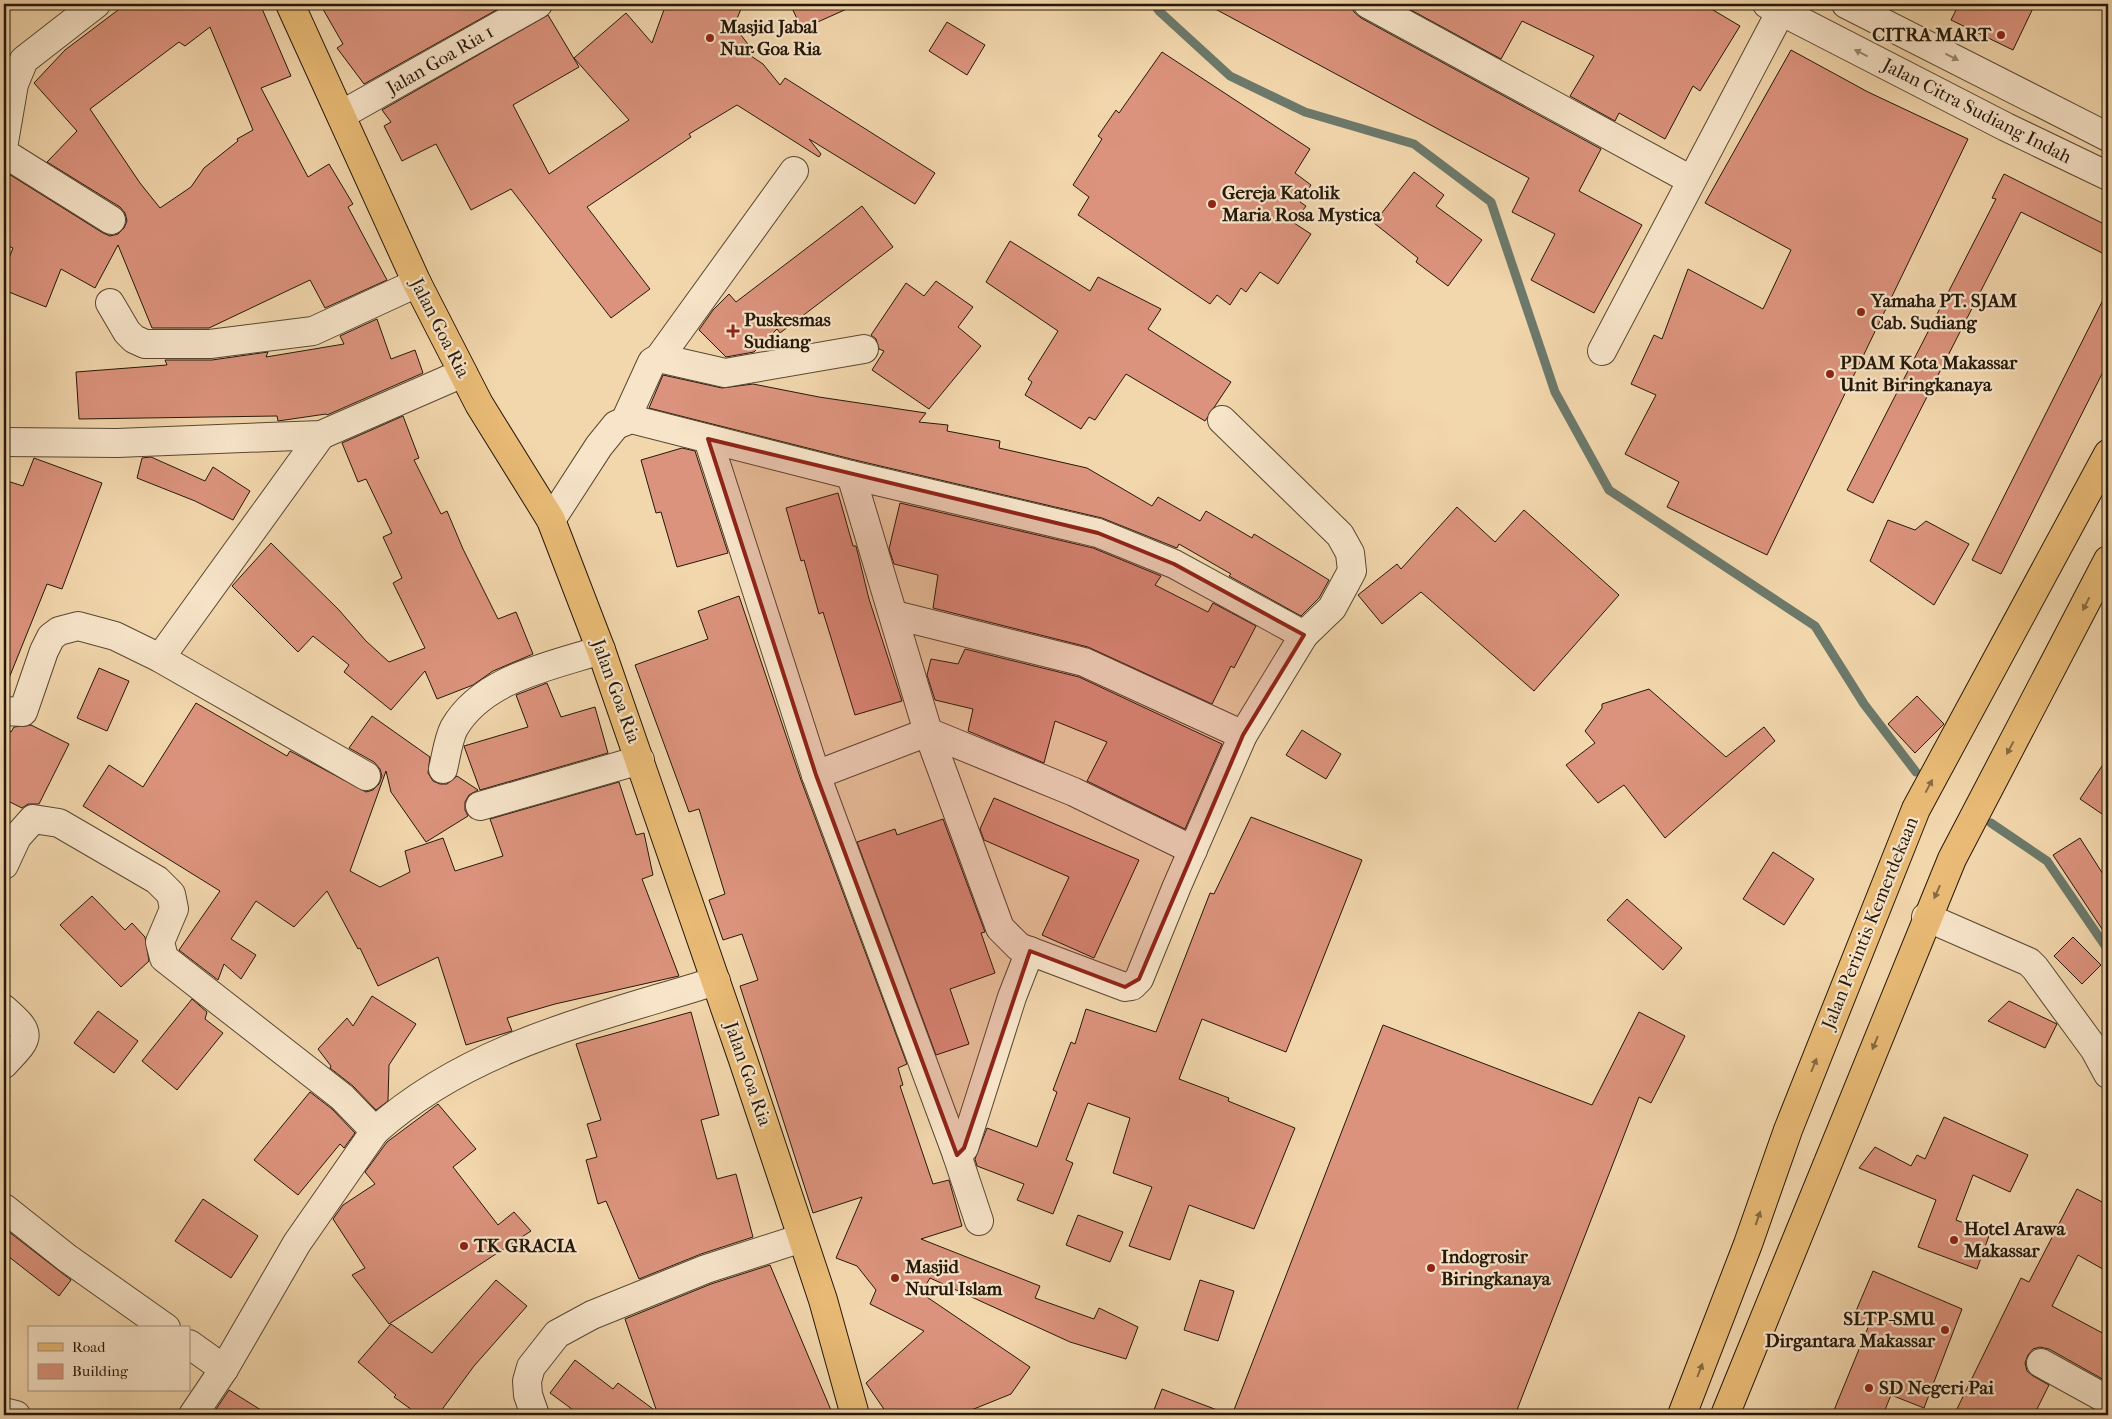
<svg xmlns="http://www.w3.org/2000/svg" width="2112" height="1419" viewBox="0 0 2112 1419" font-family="'IM FELL French Canon',serif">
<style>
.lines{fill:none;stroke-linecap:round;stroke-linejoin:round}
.stream{stroke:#6c796b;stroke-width:9}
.building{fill:#dc937d;stroke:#251809;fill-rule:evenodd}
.minor-casing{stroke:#584832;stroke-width:30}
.major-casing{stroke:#251809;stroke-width:30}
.highway-casing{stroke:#251809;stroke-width:30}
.minor{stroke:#f7e4c9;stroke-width:28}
.major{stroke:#e9bb76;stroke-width:28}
.highway{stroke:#e9bb76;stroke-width:28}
.oneway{fill:#988873}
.oneway2{fill:#876a40}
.marked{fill:#8f2418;fill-opacity:0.2;stroke:#8f2418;stroke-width:4;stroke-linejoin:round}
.poi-dot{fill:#8f2418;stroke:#f7e4c9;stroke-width:2}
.labels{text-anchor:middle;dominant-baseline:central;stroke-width:4.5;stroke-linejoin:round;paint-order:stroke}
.poi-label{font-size:19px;font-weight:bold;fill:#251809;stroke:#f7e4c9;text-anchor:start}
.street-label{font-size:19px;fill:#251809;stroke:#f7e4c9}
</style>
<rect width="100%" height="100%" fill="#f2d6ac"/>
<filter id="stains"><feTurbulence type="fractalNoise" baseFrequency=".004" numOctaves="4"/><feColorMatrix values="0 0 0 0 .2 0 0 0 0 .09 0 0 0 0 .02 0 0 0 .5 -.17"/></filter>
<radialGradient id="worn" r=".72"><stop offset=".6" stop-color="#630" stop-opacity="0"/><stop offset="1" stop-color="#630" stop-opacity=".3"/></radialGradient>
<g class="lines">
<g class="stream">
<path d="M1154 4 1159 11 1230 76 1305 112 1414 144 1491 202 1555 392 1609 490 1815 626 1864 704 1916 772"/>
<path d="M1991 823 2047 861 2108 950"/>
</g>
</g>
<g class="building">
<path d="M126 4H260L291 76 261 88 308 177 329 164 353 204 348 207 387 280 325 308 310 280 209 328H152L118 245 95 288 61 269 46 307 4 290V271L13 248 4 244V171L103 233 110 236 118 234 124 228 127 221 125 213 120 207 47 162 77 131 34 83 65 50ZM210 27 253 130 237 139 238 141 204 168 191 187 160 208 140 183 90 109 179 42 185 46Z"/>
<path d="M320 4H507L364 84 337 48 343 44Z"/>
<path d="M666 4H743L734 26 754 52 748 54 763 64 780 85 785 78 935 173 915 204 809 139 821 154 819 157 737 105 689 134 691 137 587 207 650 289 611 318 511 189 471 210 436 144 402 161 384 126 391 122 382 110 548 15 579 67 513 105 549 174 629 120 574 58 626 13 652 43Z"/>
<path d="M790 4H858L802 29Z"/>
<path d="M1206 4H1352L1354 12 1361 18 1601 149 1579 191 1642 225 1594 313 1531 280 1555 234 1512 212 1529 178Z"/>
<path d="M1400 4H1703L1740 26 1700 91 1693 86 1665 139 1619 113 1615 121 1570 96 1594 56 1522 21 1501 59Z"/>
<path d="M1959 4H2035L2013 50 1951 20Z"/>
<path d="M947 22 985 45 967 75 929 51Z"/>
<path d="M1791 50 1868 92 1968 139 1767 555 1667 507 1679 482 1625 454 1656 395 1631 384 1654 335 1662 339 1688 269 1763 309 1791 250 1705 203Z"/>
<path d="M1162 52 1310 149 1295 173 1311 185 1300 202 1306 206 1294 223 1311 234 1278 284 1260 272 1246 292 1241 288 1230 305 1217 295 1210 304 1078 215 1089 197 1073 185 1102 139 1098 136 1116 110 1119 113Z"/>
<path d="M1414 172 1444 195 1436 206 1482 240 1448 286 1416 262 1418 258 1374 223Z"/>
<path d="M2004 174 2108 226V256L2021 212 1873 503 1847 490 1996 199 1992 198Z"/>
<path d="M862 206 893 247 780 333 777 329 754 352 726 357 699 330 713 310 729 294 736 302Z"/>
<path d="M1010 241 1090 291 1098 277 1161 309 1148 329 1231 382 1205 421 1126 374 1095 420 1089 417 1081 429 1025 395 1032 382 1028 379 1058 331 986 282Z"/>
<path d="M936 281 973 307 958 327 981 346 929 409 872 370 884 351 879 349 876 339 871 335 906 283 924 296Z"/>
<path d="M2108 290V362L2001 574 1972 560Z"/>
<path d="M377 319 391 359 415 350 423 373 327 415 326 414 278 421 277 416 79 419 76 372 167 365 165 360H212L268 352 266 357 344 344 340 336Z"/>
<path d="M663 375 722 388 753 384 819 397 926 413 919 422 948 425 947 431 1000 441 999 448 1087 468 1152 506 1158 497 1200 521 1206 511 1252 538 1254 534 1329 580 1319 598 1301 616 1229 576 1231 574 1179 544 1177 548 1102 518 855 460 649 408Z"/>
<path d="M403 416 419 458 414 460 441 514 447 511 463 549 498 619 516 612 533 654 493 671 473 685 437 699 425 671 391 710 344 672 349 665 313 636 298 652 232 586 271 543 339 610 366 641 389 662 425 648 393 583 402 578 383 537 392 533 366 479 358 482 342 443Z"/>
<path d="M682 448 695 451 728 553 677 567 661 512 656 513 641 460Z"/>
<path d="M151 457 205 481 213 467 250 491 233 520 195 501 137 478 142 458Z"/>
<path d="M34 458 102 483 62 589 47 584 5 688 4 480 23 486Z"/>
<path d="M838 493 853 546H856L869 599 902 701 855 715 823 612 819 614 804 560 801 561 786 508Z"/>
<path d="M900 503 1093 548 1161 576 1155 585 1208 612 1213 603 1256 626 1234 668 1231 666 1212 704 1088 647 933 608 938 575 894 564 889 549Z"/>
<path d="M1457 507 1495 542 1524 510 1619 595 1534 691 1421 592 1382 624 1358 595 1397 564 1401 569Z"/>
<path d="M1888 520 1915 530 1926 521 1969 544 1934 605 1870 561Z"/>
<path d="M739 596 801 780 907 1064 898 1068 903 1085 900 1086 933 1184 949 1180 962 1226 921 1239 1040 1286 1035 1298 1094 1319 1099 1308 1138 1327 1126 1359 1070 1342 930 1278 921 1293 1030 1367 1011 1394 959 1415H888L866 1383 924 1331 870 1304 876 1290 857 1266 836 1258 862 1197 813 1213 740 986 758 980 742 934 723 940 709 900 725 894 699 809 689 812 635 665 708 639 698 611Z"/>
<path d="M965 649 1079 677 1222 744 1185 829 1087 781 1107 742 1055 721 1044 763 968 731 973 709 935 700 927 675 931 659 958 664Z"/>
<path d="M99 668 129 681 107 731 77 718Z"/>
<path d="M547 683 561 717 595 707 608 753 480 790 464 746 528 727 516 695Z"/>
<path d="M1649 689 1726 757 1764 727 1775 741 1665 838 1624 785 1598 803 1566 765 1595 743 1585 731 1602 708V704Z"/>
<path d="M1917 696 1944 724 1915 753 1888 724Z"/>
<path d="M196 703 287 756 290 751 366 792 373 790 379 784 382 776 380 769 374 762 349 748 372 716 430 757 428 773 433 781 440 784H447L457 776 478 790 469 795 465 802V810L468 816 426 842 391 792 386 771 350 871 380 887 410 872 405 851 443 838 455 871 503 856 490 819 619 782 636 835 644 833 653 875 642 879 679 976 555 1004 507 1018 512 1031 466 1045 438 957 378 986 360 948 358 949 327 891 294 927 256 901 231 939 256 955 241 979 224 964 218 980 179 950 220 891 83 806 109 765 143 787Z"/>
<path d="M31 725 69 744 39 804H28L22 808 4 799V728L11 732 14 727Z"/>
<path d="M1302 730 1341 754 1326 779 1286 755Z"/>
<path d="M2108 757V818L2080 799Z"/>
<path d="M994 798 1139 860 1094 958 1042 935 1069 877 984 840 980 829Z"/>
<path d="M1251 817 1362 860 1286 1052 1202 1019 1179 1079 1229 1098 1228 1101 1295 1128 1254 1229 1189 1205 1170 1260 1129 1246 1152 1187 1113 1173 1130 1118 1088 1103 1066 1160 1073 1163 1053 1214 1017 1200 1024 1184 977 1166 975 1159 987 1128 1037 1147 1057 1092 1053 1090 1071 1042 1075 1044 1086 1009 1156 1032 1210 893 1214 894Z"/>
<path d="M943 819 985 932 981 933 995 973 950 989 969 1044 936 1055 857 842 895 829 897 835Z"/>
<path d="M2080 838 2108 882V938L2053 855Z"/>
<path d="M1773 852 1814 879 1784 925 1743 899Z"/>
<path d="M92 896 125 930 132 923 145 937 149 961 121 987 60 925Z"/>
<path d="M1627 899 1682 948 1663 970 1607 920Z"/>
<path d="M2073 937 2101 965 2082 984 2054 956Z"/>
<path d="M372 996 416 1024 389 1065 388 1101 376 1110 353 1086 330 1068 331 1066 318 1049 347 1018 353 1026Z"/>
<path d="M192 999 207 1012 205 1019 223 1033 177 1090 142 1061Z"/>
<path d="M2009 1001 2057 1024 2045 1048 1988 1021Z"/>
<path d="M98 1011 138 1041 114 1073 74 1043Z"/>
<path d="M691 1012 719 1115 701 1120 717 1179 736 1174 753 1237 701 1254 639 1279 606 1201 598 1204 586 1160 597 1157 587 1124 601 1120 576 1044Z"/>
<path d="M1639 1012 1685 1036 1651 1103 1639 1097 1515 1415H1232L1383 1025 1592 1105Z"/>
<path d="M310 1092 332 1109 355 1133 344 1148 340 1144 298 1195 254 1160Z"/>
<path d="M438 1104 476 1149 453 1167 498 1225 514 1212 531 1231 389 1324 352 1275 365 1268 333 1219 343 1205 375 1184 365 1172 387 1142Z"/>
<path d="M1944 1117 2028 1155 2010 1192 1973 1175 1956 1220 1990 1233 1977 1269 1918 1247 1936 1200 1859 1168 1875 1147 1911 1166 1917 1155 1925 1159Z"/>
<path d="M2077 1189 2108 1205V1272L2078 1255 2052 1306 2108 1336V1377L2106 1381 2049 1349 2040 1347 2033 1349 2028 1355 2025 1363 2027 1371 2033 1376 2049 1385 2034 1415H1954L2021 1278 2029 1282Z"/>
<path d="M203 1199 258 1236 231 1278 175 1241Z"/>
<path d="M1078 1215 1123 1232 1110 1262 1066 1245Z"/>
<path d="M4 1228 71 1280 59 1296 4 1253Z"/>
<path d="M770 1265 833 1415H580L550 1393 575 1360 613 1389 618 1383 657 1412 625 1319 711 1284Z"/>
<path d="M1873 1271 1962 1309 1924 1408 1891 1395 1883 1415H1832L1869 1325 1853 1318Z"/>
<path d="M496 1280 527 1306 474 1366 438 1415H419L394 1397 396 1395 358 1362 391 1324 432 1353Z"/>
<path d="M1200 1280 1234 1291 1218 1341 1184 1330Z"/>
<path d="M1162 1389 1225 1413 1224 1415H1152Z"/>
<path d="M229 1390 269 1415H212Z"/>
</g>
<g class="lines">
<defs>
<g id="minor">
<path d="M1368 4 1691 180"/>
<path d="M1767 4 2006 127 2108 176"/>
<path d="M1846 4 2108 137"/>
<path d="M341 115 538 4"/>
<path d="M4 142 14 84 24 60 96 4"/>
<path d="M4 153 111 220"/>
<path d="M110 303 127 332 134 339 145 344H210L313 331 417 283"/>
<path d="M1602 351 1781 11"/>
<path d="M659 358 794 171"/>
<path d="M625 421 652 362 659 358 725 373 864 349"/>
<path d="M708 439 816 775 957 1155 979 1221"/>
<path d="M4 442 117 443 321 435 463 373"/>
<path d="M851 475 928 732 1000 928 1019 947 1125 987 1132 986 1139 979 1177 886 1243 735 1304 635 1332 608 1352 571 1350 553 1340 535 1222 420"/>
<path d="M551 520 599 446 616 425 631 419 851 475 1098 533 1174 564 1304 635"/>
<path d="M895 615 1084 662 1243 735"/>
<path d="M160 658 321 435"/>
<path d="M4 711 23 712 44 651 51 637 59 631 78 626 115 636 160 658 366 776"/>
<path d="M443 769C446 757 448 740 454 728 483 678 551 666 601 650"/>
<path d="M816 775 928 732 1074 792 1193 850"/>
<path d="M480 806 640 760"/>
<path d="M4 865 17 837 33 819 59 823 157 880 171 894 174 909 160 942 164 958 342 1097 375 1131 297 1243 224 1369 193 1415"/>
<path d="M1926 917 2029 962 2035 968 2095 1050 2108 1074"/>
<path d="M4 1009C34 1035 29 1037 4 1064"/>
<path d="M375 1131C471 1045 595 1019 716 981"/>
<path d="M957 1155 964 1148 1012 997 1030 951"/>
<path d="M4 1208 67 1258 166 1328"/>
<path d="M189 1344 224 1369"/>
<path d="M2041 1363 2108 1400"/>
<path d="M4 1412 16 1415"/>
<path d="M535 1415 528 1395 527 1381 531 1367 557 1334 592 1315 706 1269 802 1238"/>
</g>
<path id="major" d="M290 4 417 283 479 404 551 520 601 650 743 1060 823 1300 855 1415"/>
<g id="highway">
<path d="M1682 1415 1748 1244 1788 1130 1916 809 2108 454"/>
<path d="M1725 1415 1952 859 2108 560"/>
</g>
</defs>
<use href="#minor" class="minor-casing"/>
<use href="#major" class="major-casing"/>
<use href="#highway" class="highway-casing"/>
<use href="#minor" class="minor"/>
<use href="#major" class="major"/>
<use href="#highway" class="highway"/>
</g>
<defs><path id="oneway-solid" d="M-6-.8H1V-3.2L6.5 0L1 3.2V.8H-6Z" transform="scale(1.25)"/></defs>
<g class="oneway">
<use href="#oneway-solid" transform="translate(1861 53) rotate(-153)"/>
<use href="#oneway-solid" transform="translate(1952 57) rotate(27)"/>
</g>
<g class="oneway2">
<use href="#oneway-solid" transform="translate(2086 604) rotate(117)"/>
<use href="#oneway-solid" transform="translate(2010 748) rotate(118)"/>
<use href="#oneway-solid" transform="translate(1929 786) rotate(-62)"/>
<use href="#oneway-solid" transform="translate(1937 892) rotate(114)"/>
<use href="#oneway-solid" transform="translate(1875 1043) rotate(112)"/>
<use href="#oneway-solid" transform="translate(1814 1065) rotate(-68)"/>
<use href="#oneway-solid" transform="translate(1758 1218) rotate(-71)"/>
<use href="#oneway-solid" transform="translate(1700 1370) rotate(-69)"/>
</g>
<path class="marked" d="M708 439 1098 533 1174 564 1304 635 1243 735 1139 979 1125 987 1030 951 964 1148 957 1155 816 775Z"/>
<g class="poi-dot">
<circle cx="2001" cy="35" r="5"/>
<circle cx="710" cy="38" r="5"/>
<circle cx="1212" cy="204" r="5"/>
<circle cx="1861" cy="312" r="5"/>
<path d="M730.5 323.5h5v5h5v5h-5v5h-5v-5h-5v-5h5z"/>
<circle cx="1830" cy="374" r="5"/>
<circle cx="1954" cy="1240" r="5"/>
<circle cx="464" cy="1246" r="5"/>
<circle cx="1431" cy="1268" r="5"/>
<circle cx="895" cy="1278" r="5"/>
<circle cx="1945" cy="1330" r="5"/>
<circle cx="1869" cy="1388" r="5"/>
</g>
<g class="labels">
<g class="poi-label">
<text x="720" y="27">Masjid Jabal<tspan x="720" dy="22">Nur Goa Ria</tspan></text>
<text x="1991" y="35" text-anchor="end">CITRA MART</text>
<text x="1222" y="193">Gereja Katolik<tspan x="1222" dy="22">Maria Rosa Mystica</tspan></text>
<text x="1871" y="301">Yamaha PT. SJAM<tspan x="1871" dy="22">Cab. Sudiang</tspan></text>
<text x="744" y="320">Puskesmas<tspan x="744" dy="22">Sudiang</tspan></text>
<text x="1840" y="363">PDAM Kota Makassar<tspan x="1840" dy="22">Unit Biringkanaya</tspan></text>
<text x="1964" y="1229">Hotel Arawa<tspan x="1964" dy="22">Makassar</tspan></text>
<text x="474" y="1246">TK GRACIA</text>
<text x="1441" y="1257">Indogrosir<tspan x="1441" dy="22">Biringkanaya</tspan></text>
<text x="905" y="1267">Masjid<tspan x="905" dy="22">Nurul Islam</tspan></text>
<text x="1935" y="1319" text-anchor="end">SLTP-SMU<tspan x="1935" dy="22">Dirgantara Makassar</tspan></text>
<text x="1879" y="1388">SD Negeri Pai</text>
</g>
<g class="street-label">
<text transform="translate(440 60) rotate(-30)">Jalan Goa Ria 1</text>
<text transform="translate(1977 111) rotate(27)">Jalan Citra Sudiang Indah</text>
<text transform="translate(440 328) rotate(63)">Jalan Goa Ria</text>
<text transform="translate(616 691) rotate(70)">Jalan Goa Ria</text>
<text transform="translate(1870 923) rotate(-68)">Jalan Perintis Kemerdekaan</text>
<text transform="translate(748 1074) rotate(71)">Jalan Goa Ria</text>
</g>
</g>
<rect width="2112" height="1419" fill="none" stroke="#f2d6ac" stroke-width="20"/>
<rect x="5" y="5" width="2102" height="1409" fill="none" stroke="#251809" stroke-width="2.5"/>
<rect x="10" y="10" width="2092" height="1399" fill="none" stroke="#251809"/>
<rect x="28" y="1326" width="162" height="65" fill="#f7e4c9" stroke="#a3927c"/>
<rect x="38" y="1343" width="25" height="8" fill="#e9bb76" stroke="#a3927c"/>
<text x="72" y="1352" font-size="15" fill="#251809">Road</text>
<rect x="38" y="1364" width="25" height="15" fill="#dc937d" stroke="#a3927c"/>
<text x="72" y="1376" font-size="15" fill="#251809">Building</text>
<rect width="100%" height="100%" filter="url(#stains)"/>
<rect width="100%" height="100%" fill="url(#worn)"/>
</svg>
